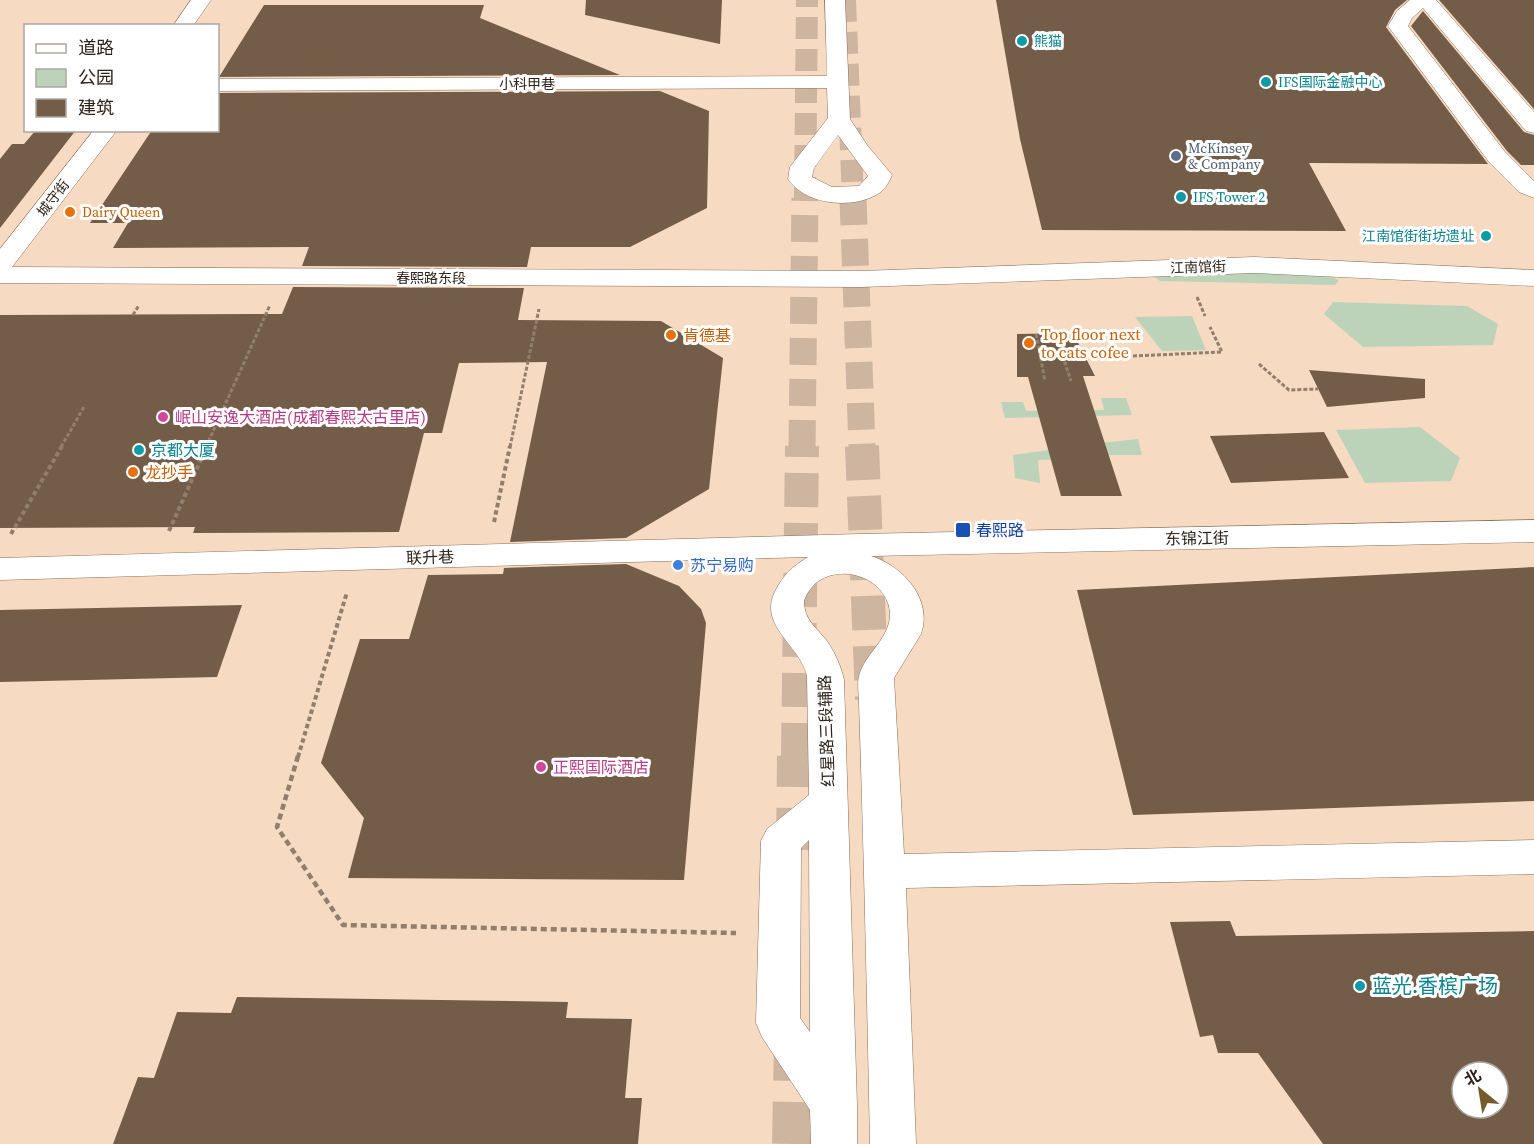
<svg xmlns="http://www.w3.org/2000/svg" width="1534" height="1144" viewBox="0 0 1534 1144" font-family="'Source Serif 4','Noto Sans SC',serif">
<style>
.green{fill:#bcd3ba}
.building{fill:#745d48;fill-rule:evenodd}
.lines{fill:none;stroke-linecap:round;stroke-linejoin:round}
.major-tunnel-far3{stroke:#ceb5a0;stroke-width:22;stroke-dasharray:22 10;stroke-linecap:butt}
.major-tunnel-far2{stroke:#ceb5a0;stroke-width:27;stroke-dasharray:27 14;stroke-linecap:butt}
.major-tunnel-far1{stroke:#ceb5a0;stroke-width:34;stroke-dasharray:34 16;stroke-linecap:butt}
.major-tunnel{stroke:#ceb5a0;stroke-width:42;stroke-dasharray:42 21;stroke-linecap:butt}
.minor-casing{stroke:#876f59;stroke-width:1}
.path-far2{stroke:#917e6d;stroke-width:3;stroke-dasharray:4 2;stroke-linecap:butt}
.path-far1{stroke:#917e6d;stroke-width:4;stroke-dasharray:4.5 3;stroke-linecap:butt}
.path{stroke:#917e6d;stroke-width:4.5;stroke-dasharray:6 4;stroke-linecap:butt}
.minor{fill:#fff;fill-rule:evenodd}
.culture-dot{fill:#0f9aa8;stroke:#fff;stroke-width:2}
.service-dot{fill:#5c6f8a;stroke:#fff;stroke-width:2}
.food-dot{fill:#e8710a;stroke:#fff;stroke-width:2}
.hotel-dot{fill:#d1479c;stroke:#fff;stroke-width:2}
.transit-dot{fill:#1a4fb4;stroke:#fff;stroke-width:2}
.shop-dot{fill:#3f7fe0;stroke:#fff;stroke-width:2}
.labels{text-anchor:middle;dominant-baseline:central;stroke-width:6;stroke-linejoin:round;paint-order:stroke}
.far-culture-label{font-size:14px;fill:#0d838f;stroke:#fff;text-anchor:start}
.far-street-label{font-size:14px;fill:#2d231a;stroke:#fff}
.far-service-label{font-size:14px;fill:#4e5e75;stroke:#fff;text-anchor:start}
.far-food-label{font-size:14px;fill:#c56008;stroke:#fff;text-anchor:start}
.food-label{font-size:16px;fill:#c56008;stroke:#fff;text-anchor:start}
.hotel-label{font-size:16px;fill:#b23c85;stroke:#fff;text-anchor:start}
.culture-label{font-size:16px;fill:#0d838f;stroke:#fff;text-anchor:start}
.transit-label{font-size:16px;fill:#164399;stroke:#fff;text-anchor:start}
.street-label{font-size:16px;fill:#2d231a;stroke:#fff}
.shop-label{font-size:16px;fill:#366cbe;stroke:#fff;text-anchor:start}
.near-culture-label{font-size:20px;fill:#0d838f;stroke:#fff;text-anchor:start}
</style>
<rect width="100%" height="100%" fill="#f6dac2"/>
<g class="green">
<path d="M1157 271 1330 275 1339 281 1335 285 1160 281 1153 276Z"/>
<path d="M1333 302 1467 306 1498 324 1493 345 1363 347 1324 314Z"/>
<path d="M1192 316 1206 350 1162 351 1135 317Z"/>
<path d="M1101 398H1126L1132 415 1005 418 1001 402H1023L1026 411 1104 410Z"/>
<path d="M1420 427 1460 458 1451 481 1365 483 1336 430Z"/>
<path d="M1138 439 1142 455H1094L1092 444Z"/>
<path d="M1072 447 1074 459 1038 460 1040 483 1015 478 1013 455Z"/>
</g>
<g class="building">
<path d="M586 0H722L720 44 585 15Z"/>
<path d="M996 0H1407L1395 10 1386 27 1488 164 1309 163 1346 231 1042 230 1020 139Z"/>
<path d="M1439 0H1534V109Z"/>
<path d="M264 5H484L480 18 620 75 219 77Z"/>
<path d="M1423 11 1524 132 1534 135V165H1521L1507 151 1411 26Z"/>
<path d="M660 91 709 111 707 208 630 247H531L527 267 302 266 309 247 113 248 128 223H90L152 130H218V93Z"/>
<path d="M36 130H76L0 228V159L12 144H24Z"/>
<path d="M293 287 524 288 518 320 661 321 723 358 709 489 626 538 510 542 547 362 459 363 442 433H424L399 532 193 533 195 527 0 528V315L282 314Z"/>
<path d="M1073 333 1095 376H1083L1122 496H1061L1028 377H1017V334Z"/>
<path d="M1309 370 1425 379V398L1327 407Z"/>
<path d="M1324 432 1349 478 1231 483 1210 436Z"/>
<path d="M626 564 679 586 701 609 706 623 684 880 348 878 364 818 321 763 360 639H409L428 575 503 574 504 568Z"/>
<path d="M1534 567V801L1133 815 1077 590Z"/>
<path d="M242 605 217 677 0 682V610Z"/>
<path d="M1230 921 1236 936 1534 931V1144H1323L1258 1053H1218L1213 1035 1200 1037 1170 922ZM1462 1072H1498V1108H1462Z"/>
<path d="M237 997 568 1002 566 1018 632 1019 625 1098H642L638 1144H113L138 1077 154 1078 177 1012 231 1013Z"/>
</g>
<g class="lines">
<g class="major-tunnel-far3">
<path d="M845 0 853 199"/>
<path d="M805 199 807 0"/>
</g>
<g class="major-tunnel-far2">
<path d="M853 198 862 447"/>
<path d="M802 447 805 198"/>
</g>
<g class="major-tunnel-far1">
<path d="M862 446 872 699"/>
<path d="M798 757 802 446"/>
</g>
<g class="major-tunnel">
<path d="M797 850 798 756"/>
<path d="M793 1144 795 1043"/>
</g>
<defs>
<g id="minor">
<path d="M191 0H211L193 26H173Z"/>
<path d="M825 0H845L850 119 867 145 892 175C888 184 884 192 874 196 848 209 805 204 788 179L790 167 828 118 827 88 218 91V79L827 76ZM838 135 868 176 859 186 832 187 812 177 814 168Z"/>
<path d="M1410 0H1436L1534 112V133L1526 131 1423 8 1412 18 1408 26 1505 152 1534 181V198L1519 192 1489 162 1388 26 1397 11Z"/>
<path d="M94 130H117L12 267 861 271 1254 257 1534 270V286L1254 273 861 287 0 283V249Z"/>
<path d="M1534 520V542L871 556C903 566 933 599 921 634L894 678 904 854 1534 840V874L906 888 916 1144H870C867 997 864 850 859 703 859 695 857 684 859 676 866 650 898 634 888 603 878 576 843 566 820 580 813 584 806 594 804 601 804 620 816 627 827 641 835 653 841 666 844 680L857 1106V1144H811L810 1110 762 1037 756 1023 761 841 767 829 809 795 807 676C799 642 754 625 778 586 786 572 795 565 808 557L0 580V558L860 534ZM809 840 810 1032 800 1018 801 848Z"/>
</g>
</defs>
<use href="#minor" class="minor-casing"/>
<g class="path-far2">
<path d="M1197 297 1205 316"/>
<path d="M133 315 139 305"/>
<path d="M1055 333 1071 381"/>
<path d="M1036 334 1045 381"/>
<path d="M1133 356 1222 352 1210 327"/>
<path d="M1259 364 1289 390 1318 389"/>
<path d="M61 447 84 407"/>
<path d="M206 447 270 305"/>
<path d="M510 447 539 309"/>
</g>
<g class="path-far1">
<path d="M494 522 510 446"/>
<path d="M169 531 207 446"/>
<path d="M11 534 62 446"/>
<path d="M298 757 347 592"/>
</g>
<path class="path" d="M298 756 277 827 343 925 736 933"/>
<use href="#minor" class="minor"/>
</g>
<g class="culture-dot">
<circle cx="1022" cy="41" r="6"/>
<circle cx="1266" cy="82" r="6"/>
<circle cx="1181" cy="197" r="6"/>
<circle cx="1486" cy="236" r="6"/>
<circle cx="139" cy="450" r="6"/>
<circle cx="1360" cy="986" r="6"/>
</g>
<circle class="service-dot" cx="1176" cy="156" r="6"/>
<g class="food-dot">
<circle cx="70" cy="212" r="6"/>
<circle cx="671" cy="335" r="6"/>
<circle cx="1029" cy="343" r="6"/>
<circle cx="133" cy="472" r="6"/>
</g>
<g class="hotel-dot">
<circle cx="163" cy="417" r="6"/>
<circle cx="541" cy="767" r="6"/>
</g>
<rect class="transit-dot" x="955" y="522" width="16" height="16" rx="3"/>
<circle class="shop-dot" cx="678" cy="565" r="6"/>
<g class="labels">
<g class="far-culture-label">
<text x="1034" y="41">熊猫</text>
<text x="1278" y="82">IFS国际金融中心</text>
<text x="1193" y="197">IFS Tower 2</text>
<text x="1474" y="236" text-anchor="end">江南馆街街坊遗址</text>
</g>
<g class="far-street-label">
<text x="527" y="84">小科甲巷</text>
<text transform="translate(53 198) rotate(-52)">城守街</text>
<text transform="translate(1198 267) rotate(-2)">江南馆街</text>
<text x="431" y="278">春熙路东段</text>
</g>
<g class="far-service-label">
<text x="1188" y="148">McKinsey<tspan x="1188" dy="16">&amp; Company</tspan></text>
</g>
<g class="far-food-label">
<text x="82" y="212">Dairy Queen</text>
</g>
<g class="food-label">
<text x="1041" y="334">Top floor next<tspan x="1041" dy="18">to cats cofee</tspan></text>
<text x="683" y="335">肯德基</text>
<text x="145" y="472">龙抄手</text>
</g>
<g class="hotel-label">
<text x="175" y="417">岷山安逸大酒店(成都春熙太古里店)</text>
<text x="553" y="767">正熙国际酒店</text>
</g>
<g class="culture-label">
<text x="151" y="450">京都大厦</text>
</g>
<g class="transit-label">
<text x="976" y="530">春熙路</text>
</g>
<g class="street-label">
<text transform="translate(1197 538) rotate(-1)">东锦江街</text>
<text transform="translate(430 557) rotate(-2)">联升巷</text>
<text transform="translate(826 731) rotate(-92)">红星路三段辅路</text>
</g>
<g class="shop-label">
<text x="690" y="565">苏宁易购</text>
</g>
<g class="near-culture-label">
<text x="1372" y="986">蓝光.香槟广场</text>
</g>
</g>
<rect x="24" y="24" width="195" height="108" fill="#ffffff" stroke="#aba7a3" stroke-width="1.5"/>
<rect x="36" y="44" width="30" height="9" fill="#ffffff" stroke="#aba7a3" stroke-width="1.5"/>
<text x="78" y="54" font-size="18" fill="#2d231a">道路</text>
<rect x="36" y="69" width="30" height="18" fill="#bcd3ba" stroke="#aba7a3" stroke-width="1.5"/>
<text x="78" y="84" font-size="18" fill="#2d231a">公园</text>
<rect x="36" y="99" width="30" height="18" fill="#745d48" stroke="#aba7a3" stroke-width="1.5"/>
<text x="78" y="114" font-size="18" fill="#2d231a">建筑</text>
<g transform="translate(1480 1090) rotate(330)"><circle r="28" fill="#ffffff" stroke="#aba7a3" stroke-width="1.5"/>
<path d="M0-4.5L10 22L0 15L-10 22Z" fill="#755c2d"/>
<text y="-9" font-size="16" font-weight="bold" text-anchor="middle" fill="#2d231a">北</text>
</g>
</svg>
